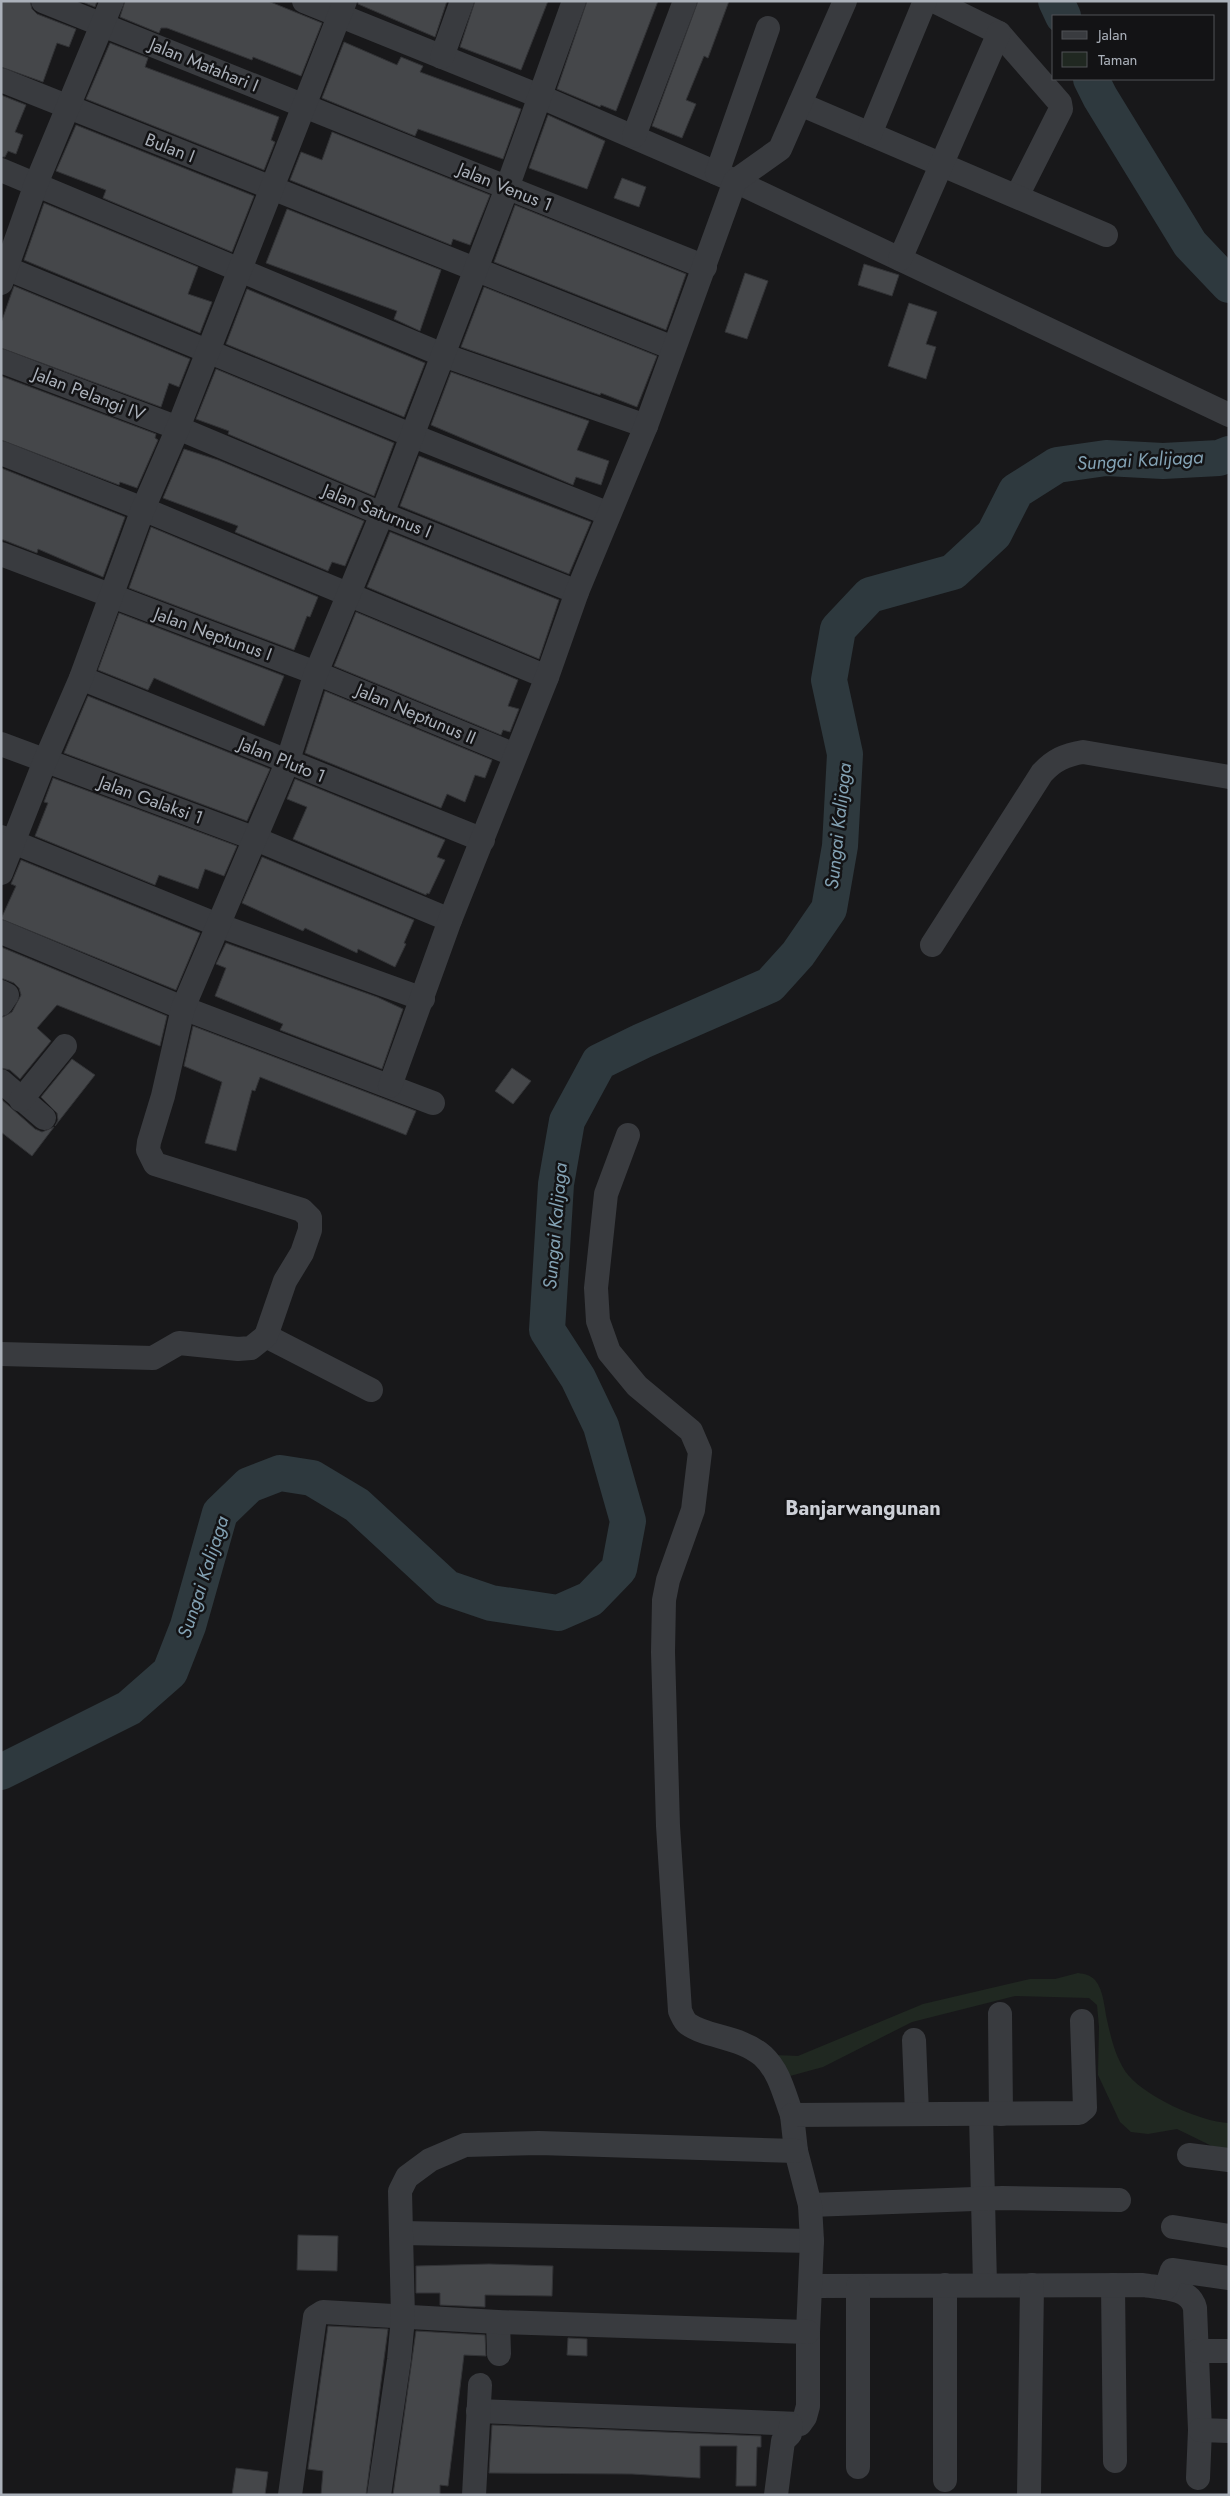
<svg xmlns="http://www.w3.org/2000/svg" width="1230" height="2496" viewBox="0 0 1230 2496" font-family="Jost,sans-serif">
<style>
.green{fill:#202821}
.lines{fill:none;stroke-linecap:round;stroke-linejoin:round}
.river{stroke:#2e393e;stroke-width:36}
.building{fill:#45474a;stroke:#323336}
.minor{stroke:#393b3f;stroke-width:24}
.labels{text-anchor:middle;dominant-baseline:central;stroke-width:5;stroke-linejoin:round;paint-order:stroke}
.street-label{font-size:18px;fill:#abb1ba;stroke:#131315}
.water-label{font-size:19px;font-style:italic;fill:#83a2b4;stroke:#131315}
.quarter-label{font-size:20px;font-weight:bold;fill:#cccfd6;stroke:#131315}
</style>
<rect width="100%" height="100%" fill="#18181a"/>
<path class="green" d="M1078 1973C1085 1974 1090 1975 1095 1980 1104 1991 1104 2007 1107 2020 1111 2038 1115 2055 1125 2071 1141 2095 1200 2122 1229 2123V2151L1220 2150 1177 2129 1148 2134 1131 2132 1120 2122 1098 2075 1099 2027 1097 2005 1089 1998 1015 1996 912 2022 823 2067 790 2076 775 2055 798 2056 923 2004 1030 1979H1055Z"/>
<g class="lines">
<g class="river">
<path d="M1056 1 1063 16"/>
<path d="M1091 79 1100 97 1190 244 1229 285"/>
<path d="M1 1772 129 1708 170 1672 188 1626 220 1513 249 1485 280 1473 312 1478 357 1505 447 1588 491 1603 558 1613 590 1599 619 1569 628 1521 601 1426 578 1378 547 1330 556 1184 567 1121 599 1062 642 1041 770 985 798 954 829 909 840 846 845 754 829 680 838 629 870 595 953 572 994 534 1016 491 1057 465 1106 458 1163 461 1219 458 1229 454"/>
</g>
</g>
<g class="building">
<path d="M1 1H30L32 9 37 14 76 29 69 47 57 43 43 82 1 67Z"/>
<path d="M80 1H97L95 7Z"/>
<path d="M125 1H268L322 23 301 76 253 57 252 60 167 28H161L159 33 120 17Z"/>
<path d="M358 1H447L435 37 358 4Z"/>
<path d="M475 1H548L521 70 460 47Z"/>
<path d="M587 1H658L616 111 601 105 600 107 557 89Z"/>
<path d="M698 1H729L708 58 704 56 686 100 696 104 682 138 652 126Z"/>
<path d="M344 42 397 65 401 57 423 66 420 72 521 109 503 159 418 129 415 136 322 98Z"/>
<path d="M110 43 148 58 145 67 279 117 271 140 275 142 264 170 86 99Z"/>
<path d="M1 95 26 105 15 132 23 135 16 154 8 151 5 157H1Z"/>
<path d="M548 115 605 141 587 189 529 168Z"/>
<path d="M76 125 254 196 232 252 103 198 106 190 56 171Z"/>
<path d="M332 132 490 195 470 245 453 239 451 245 290 180 301 152 322 160Z"/>
<path d="M622 178 646 187 639 207 614 198Z"/>
<path d="M44 203 198 267 188 294 212 302 200 333 24 260Z"/>
<path d="M515 205 686 274 666 330 494 262Z"/>
<path d="M287 209 441 270 420 331 394 319 397 311 266 263Z"/>
<path d="M864 264 899 275 892 296 858 285Z"/>
<path d="M745 273 768 281 747 339 725 332Z"/>
<path d="M14 286 190 359 179 387 169 383 161 407 1 348V323Z"/>
<path d="M484 287 657 356 637 407 601 393 600 395 461 347Z"/>
<path d="M247 289 425 363 404 417 226 344Z"/>
<path d="M909 303 937 312 926 344 936 347 926 379 888 366Z"/>
<path d="M216 369 394 443 374 496 228 434 229 431 196 419Z"/>
<path d="M451 372 589 421 577 450 609 461 601 485 576 477 573 485 431 425Z"/>
<path d="M1 376 156 434 155 438 158 440 137 488 120 482 119 485 1 440Z"/>
<path d="M184 449 218 460 364 521 345 566 332 562 328 571 235 532 238 526 163 498Z"/>
<path d="M419 456 591 522 569 574 400 506Z"/>
<path d="M1 468 125 517 103 577 38 549 37 553 1 539Z"/>
<path d="M151 527 318 597 310 617 307 616 294 650 129 588Z"/>
<path d="M390 532 559 600 539 659 367 587Z"/>
<path d="M356 612 518 680 508 706 519 709 510 732 503 730 501 735 334 666Z"/>
<path d="M119 613 284 676 264 726 154 678 148 690 98 670Z"/>
<path d="M325 691 492 760 485 778 475 775 465 802 447 794 441 808 305 753Z"/>
<path d="M88 696 270 769 247 821 64 753Z"/>
<path d="M53 778 237 846 224 876 205 869 198 889 159 875 155 885 35 836 48 803 44 802Z"/>
<path d="M295 779 445 840 437 857 445 860 429 894 427 893 426 895 293 839 307 807 287 799Z"/>
<path d="M262 857 414 920 404 943 406 944 395 967 358 949 357 953 305 928 303 931 242 903Z"/>
<path d="M21 860 200 933 176 990 1 919 16 886 11 884Z"/>
<path d="M226 943 377 997 403 1009 382 1069 280 1030 283 1024 215 996 226 968 216 964Z"/>
<path d="M1 947 167 1016 160 1046 57 1005 37 1028 51 1041 20 1079 10 1070 1 1068V1018L12 1012 21 995 19 988 14 983 1 978Z"/>
<path d="M193 1026 416 1111 406 1135 260 1077 255 1091 252 1090 236 1151 205 1143 222 1082 184 1066Z"/>
<path d="M72 1059 95 1075 55 1126 58 1120 57 1113 41 1097Z"/>
<path d="M512 1068 531 1081 513 1104 495 1091Z"/>
<path d="M1 1099 35 1129 42 1132 54 1127 32 1156 1 1132Z"/>
<path d="M298 2235 338 2236 337 2271 297 2270Z"/>
<path d="M489 2264 553 2266 552 2296 485 2295V2307L440 2305V2293H416V2266Z"/>
<path d="M328 2326 388 2329 366 2495H321L323 2471 308 2469Z"/>
<path d="M416 2331 485 2335 486 2356 464 2355 448 2486 440 2485V2495H393Z"/>
<path d="M568 2338 587 2339V2356L567 2355Z"/>
<path d="M492 2425 761 2436V2447H757L756 2486H736L737 2446H700V2478L632 2474 489 2473Z"/>
<path d="M236 2468 268 2472 265 2495H232Z"/>
</g>
<g class="lines">
<g class="minor">
<path d="M43 1 705 267"/>
<path d="M304 1 539 96 735 181 1229 415"/>
<path d="M934 1 999 33 1060 103 1061 109 1017 196"/>
<path d="M442 57 462 1"/>
<path d="M1 80 673 348"/>
<path d="M800 104 1106 235"/>
<path d="M870 134 925 1"/>
<path d="M634 136 685 1"/>
<path d="M1 170 443 355 646 426"/>
<path d="M717 173 768 28"/>
<path d="M900 259 999 33"/>
<path d="M1 266 411 435 609 514"/>
<path d="M1 283 36 184 112 1"/>
<path d="M1 361 178 428 382 514 577 592"/>
<path d="M1 453 143 509 547 677"/>
<path d="M1 554 316 673 515 755"/>
<path d="M81 678 483 840"/>
<path d="M1 744 256 839 450 920"/>
<path d="M1 837 218 925 423 999"/>
<path d="M1 873 45 761 81 678 143 509 178 428 345 1"/>
<path d="M1 932 183 1008 433 1103"/>
<path d="M932 945 1042 773C1054 760 1065 755 1083 752L1229 777"/>
<path d="M1 992 7 995 1 1004"/>
<path d="M1 1081 44 1118"/>
<path d="M390 1086 450 920 547 677 577 592 646 426 735 181 780 149 845 1"/>
<path d="M21 1100 65 1046"/>
<path d="M628 1135 606 1194 596 1288 598 1321 609 1352 637 1386 691 1431 700 1452 693 1510 668 1580 664 1600 663 1652 668 1826 680 2011C682 2015 684 2021 688 2024 708 2038 740 2036 763 2056 780 2072 784 2094 792 2115"/>
<path d="M266 1336 371 1390"/>
<path d="M1 1354 153 1358 179 1343 238 1349 251 1348 266 1336 285 1281 302 1253 310 1230V1218L302 1210 155 1164 148 1150 149 1142 163 1096 183 1008 287 763 316 673 382 514 507 188 574 1"/>
<path d="M1000 2014 1001 2114"/>
<path d="M914 2040 917 2113"/>
<path d="M981 2114 985 2285"/>
<path d="M1189 2155 1229 2160"/>
<path d="M810 2205 1002 2198 1119 2200"/>
<path d="M1173 2227 1229 2236"/>
<path d="M401 2233 812 2241"/>
<path d="M945 2285V2480"/>
<path d="M1113 2285 1115 2461"/>
<path d="M811 2286 1143 2285C1161 2288 1190 2287 1195 2308L1200 2430 1198 2478"/>
<path d="M858 2286V2467"/>
<path d="M1166 2288 1172 2270 1229 2278"/>
<path d="M498 2322 499 2354"/>
<path d="M1197 2351H1229"/>
<path d="M478 2411 800 2424 805 2417 808 2406V2332L812 2241 810 2205 796 2151 792 2115 1079 2113 1085 2108 1082 2021"/>
<path d="M1200 2430 1229 2431"/>
<path d="M290 2495 315 2317 323 2312 498 2322 808 2332"/>
<path d="M379 2495 399 2360 403 2318 400 2191 407 2177 430 2160 465 2145 539 2143 796 2151"/>
<path d="M474 2495 480 2385"/>
<path d="M776 2495 783 2441 790 2434 791 2425"/>
<path d="M1029 2495 1032 2285"/>
</g>
</g>
<g class="labels">
<g class="street-label">
<text transform="translate(204 65) rotate(22)">Jalan Matahari I</text>
<text transform="translate(170 148) rotate(21)">Bulan I</text>
<text transform="translate(505 187) rotate(22)">Jalan Venus 1</text>
<text transform="translate(89 394) rotate(21)">Jalan Pelangi IV</text>
<text transform="translate(377 511) rotate(22)">Jalan Saturnus I</text>
<text transform="translate(213 634) rotate(20)">Jalan Neptunus I</text>
<text transform="translate(416 714) rotate(23)">Jalan Neptunus II</text>
<text transform="translate(282 760) rotate(22)">Jalan Pluto 1</text>
<text transform="translate(151 800) rotate(20)">Jalan Galaksi 1</text>
</g>
<g class="water-label">
<text transform="translate(1140 460) rotate(-3)">Sungai Kalijaga</text>
<text transform="translate(838 826) rotate(-84)">Sungai Kalijaga</text>
<text transform="translate(555 1226) rotate(-85)">Sungai Kalijaga</text>
<text transform="translate(203 1577) rotate(-72)">Sungai Kalijaga</text>
</g>
<g class="quarter-label">
<text x="863" y="1508">Banjarwangunan</text>
</g>
</g>
<rect width="1230" height="2496" fill="none" stroke="#abb1ba" stroke-width="5"/>
<rect x="1052" y="15" width="162" height="65" fill="#131315" stroke="#505257"/>
<rect x="1062" y="31" width="25" height="8" fill="#393b3f" stroke="#505257"/>
<text x="1098" y="40" font-size="15" fill="#abb1ba">Jalan</text>
<rect x="1062" y="52" width="25" height="15" fill="#202821" stroke="#505257"/>
<text x="1098" y="65" font-size="15" fill="#abb1ba">Taman</text>
</svg>
